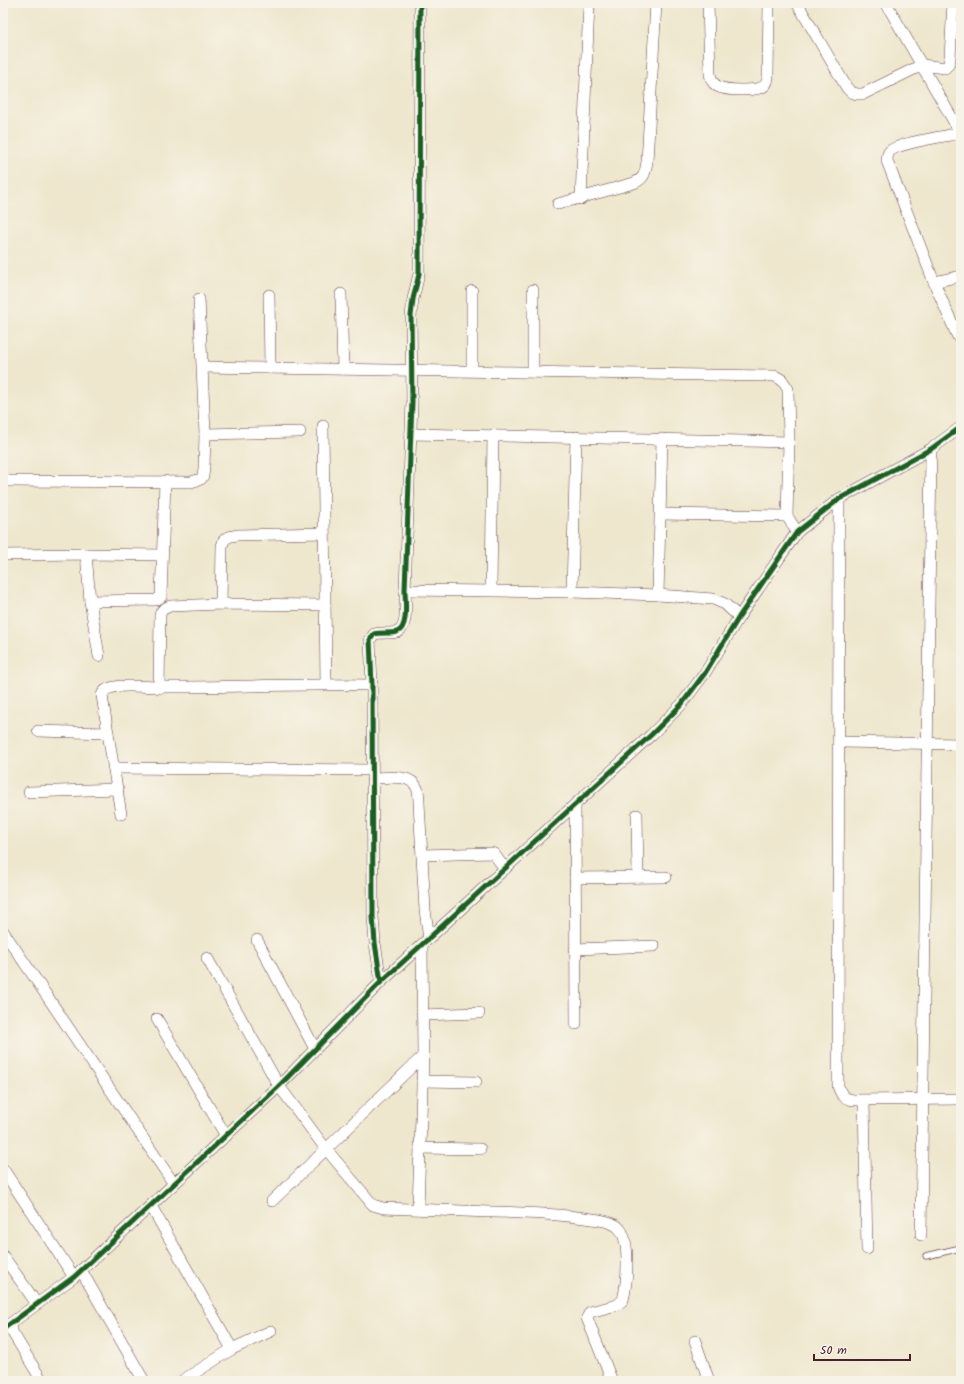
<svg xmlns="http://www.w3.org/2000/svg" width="964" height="1384" viewBox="0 0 964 1384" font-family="Kalam,sans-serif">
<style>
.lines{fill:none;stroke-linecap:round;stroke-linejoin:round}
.service-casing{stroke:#633d43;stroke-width:7}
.minor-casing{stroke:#633d43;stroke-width:12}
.service{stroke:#fff;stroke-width:5.5}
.minor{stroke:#fff;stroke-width:11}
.cycleway-casing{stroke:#f7f3e8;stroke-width:8}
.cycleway{stroke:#1b5e20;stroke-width:5}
</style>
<rect width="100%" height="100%" fill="#f7f3e8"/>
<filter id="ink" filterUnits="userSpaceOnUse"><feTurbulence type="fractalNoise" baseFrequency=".025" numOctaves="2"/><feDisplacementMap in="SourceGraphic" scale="8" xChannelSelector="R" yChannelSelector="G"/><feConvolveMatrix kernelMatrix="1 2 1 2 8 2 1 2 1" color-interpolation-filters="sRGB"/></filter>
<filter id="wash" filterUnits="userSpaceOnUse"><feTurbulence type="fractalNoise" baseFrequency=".012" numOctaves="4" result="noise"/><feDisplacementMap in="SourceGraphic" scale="16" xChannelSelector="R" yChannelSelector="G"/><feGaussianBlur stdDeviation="0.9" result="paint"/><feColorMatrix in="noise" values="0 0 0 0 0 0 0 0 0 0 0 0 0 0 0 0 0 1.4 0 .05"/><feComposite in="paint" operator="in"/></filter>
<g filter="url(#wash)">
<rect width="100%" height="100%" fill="#eee7cd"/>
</g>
<g filter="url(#ink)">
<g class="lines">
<defs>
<path id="service" d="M926 1256 961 1248"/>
<g id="minor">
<path d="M708 3 710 74C711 79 712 83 717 86 725 91 760 92 765 85 767 83 768 79 768 76L769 3"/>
<path d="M797 3 847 88 851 92 857 94H863L922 65 945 68 949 64 950 58 953 3"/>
<path d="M886 3 961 134"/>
<path d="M581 199 589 3"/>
<path d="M558 204 634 183C645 178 645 173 647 162L656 3"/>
<path d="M934 282 961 276"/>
<path d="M472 291V370"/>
<path d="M341 294 343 369"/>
<path d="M269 295 270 368"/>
<path d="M957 335 934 282 887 161C887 158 887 155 889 152 896 143 947 136 961 133"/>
<path d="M203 367 775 376 782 380 788 389 789 442 787 516 797 532"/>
<path d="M533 372V290"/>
<path d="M323 426 326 684"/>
<path d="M205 434 300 432"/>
<path d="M411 434 789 442"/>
<path d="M3 481 191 482 201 479 203 476 204 468 205 434 199 299"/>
<path d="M839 499 838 1086C841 1095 844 1099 854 1100L961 1099"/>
<path d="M661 514 787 516"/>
<path d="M86 554 90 601 99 656"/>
<path d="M3 555 86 554 162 555"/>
<path d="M405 590 572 592 658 595 713 599 725 604 739 617"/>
<path d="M491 590 493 435"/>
<path d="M572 592 576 437"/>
<path d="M658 595 662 439"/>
<path d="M90 601 156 600 161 597 165 481"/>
<path d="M221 604 222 546 224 540 228 537 237 535 324 533"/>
<path d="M159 688 160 615C161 610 164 608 170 606L221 604 325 605"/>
<path d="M38 731 108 733"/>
<path d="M839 742 961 744"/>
<path d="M114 768 372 770"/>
<path d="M372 778C385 778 411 773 417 788 419 792 419 798 419 803L425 910 429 939"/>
<path d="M29 792 118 789"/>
<path d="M575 805 576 1024"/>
<path d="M121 814 102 696C104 680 148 688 161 687 231 687 301 684 372 685"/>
<path d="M637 815 638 877"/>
<path d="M422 855 491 853 494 854 505 869"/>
<path d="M575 878 666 877"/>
<path d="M3 931 174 1184"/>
<path d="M257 940 315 1049"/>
<path d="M575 949 654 946"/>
<path d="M207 958 279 1086 326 1149 373 1205 383 1208C419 1209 456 1211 493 1212 528 1213 564 1214 599 1220 606 1221 614 1223 619 1228 631 1240 627 1284 623 1300L617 1305 590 1312 587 1318 612 1381"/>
<path d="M381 982 375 943 373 917 372 685 370 640 374 634C382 632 390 634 397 632 409 628 405 600 405 590L412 402 411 316 413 299 419 274 420 3"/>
<path d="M422 1015 479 1013"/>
<path d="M157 1019 226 1136"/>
<path d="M422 1081 476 1082"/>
<path d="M864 1101 867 1249"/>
<path d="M420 1148 480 1149"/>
<path d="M3 1169 74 1277"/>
<path d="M272 1201 423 1056"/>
<path d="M151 1206 232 1349"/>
<path d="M418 1209 423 1056 422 945"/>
<path d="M921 1235 931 449"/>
<path d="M3 1256 37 1304"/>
<path d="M81 1270 144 1381"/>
<path d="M8 1325 42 1381"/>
<path d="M3 1329 74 1277 279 1086 381 982 651 735 681 705 705 673 739 617 797 532 839 499 931 449 961 427"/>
<path d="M695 1341 709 1381"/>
<path d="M182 1381 232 1349 271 1331"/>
</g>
</defs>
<use href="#service" class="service-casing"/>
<use href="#minor" class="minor-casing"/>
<use href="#service" class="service"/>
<use href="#minor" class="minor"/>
<defs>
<g id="cycleway">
<path d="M381 982 375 943 373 917 372 685 370 640 374 634C382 632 390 634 397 632 409 628 405 600 405 590L412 402 411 316 413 299 419 274 420 3"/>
<path d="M3 1329 74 1277 279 1086 381 982 651 735 681 705 705 673 739 617 797 532 839 499 931 449 961 427"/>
</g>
</defs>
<use href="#cycleway" class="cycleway-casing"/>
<use href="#cycleway" class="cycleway"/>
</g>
</g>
<rect width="964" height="1384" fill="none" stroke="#f7f3e8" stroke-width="16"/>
<path d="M814 1354v6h96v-6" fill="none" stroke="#4a1f2b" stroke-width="2"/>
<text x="820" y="1354" font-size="12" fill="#4a1f2b" stroke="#f7f3e8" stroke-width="3" paint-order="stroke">50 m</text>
</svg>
